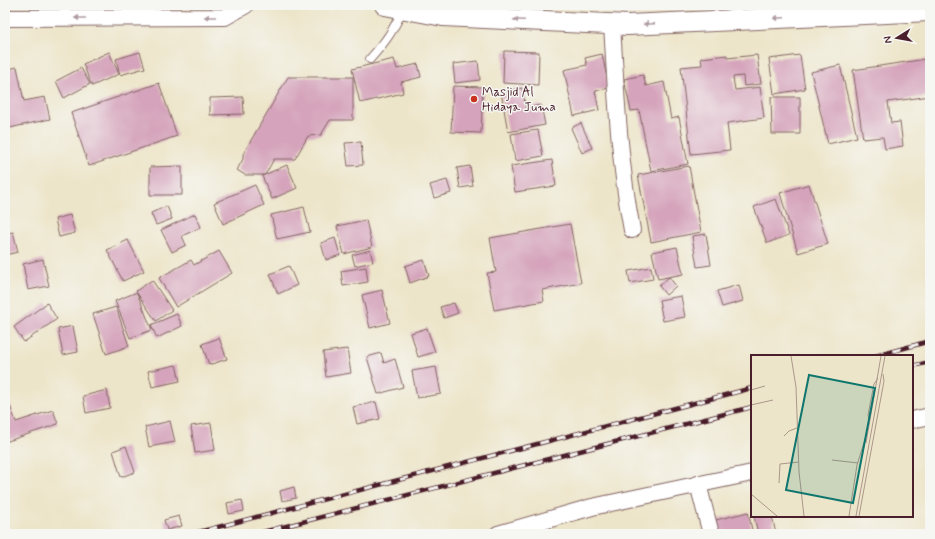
<svg xmlns="http://www.w3.org/2000/svg" width="935" height="539" viewBox="0 0 935 539" font-family="Mynerve,sans-serif">
<style>
.building{fill:#d5a4bc}
.lines{fill:none;stroke-linecap:round;stroke-linejoin:round}
.service-casing{stroke:#836462;stroke-width:10}
.minor-casing{stroke:#836462;stroke-width:18}
.tertiary-casing{stroke:#836462;stroke-width:22}
.service{stroke:#fff;stroke-width:8}
.minor{stroke:#fff;stroke-width:16}
.tertiary{stroke:#fff;stroke-width:20}
.rail-casing{stroke:#4a1f2b;stroke-width:4.5}
.rail{stroke:#f6f6f2;stroke-width:3;stroke-dasharray:9;stroke-linecap:butt}
.oneway{fill:#ae9aa0}
.poi-dot{fill:#c8321e;stroke:#f6f6f2;stroke-width:1.5}
.labels{text-anchor:middle;dominant-baseline:central;stroke-width:3;stroke-linejoin:round;paint-order:stroke}
.poi-label{font-size:13px;fill:#4a1f2b;stroke:#f6f6f2;text-anchor:start}
.inset-road{fill:none;stroke:#ac968a;stroke-width:1}
.view{fill:#0f766e;fill-opacity:0.15;stroke:#0f766e;stroke-width:2}
.inset-edge{fill:none;stroke:#4a1f2b;stroke-width:2}
</style>
<rect width="100%" height="100%" fill="#f6f6f2"/>
<filter id="ink" filterUnits="userSpaceOnUse"><feTurbulence type="fractalNoise" baseFrequency=".025" numOctaves="2"/><feDisplacementMap in="SourceGraphic" scale="8" xChannelSelector="R" yChannelSelector="G"/><feConvolveMatrix kernelMatrix="1 2 1 2 8 2 1 2 1" color-interpolation-filters="sRGB"/></filter>
<filter id="wash" filterUnits="userSpaceOnUse"><feTurbulence type="fractalNoise" baseFrequency=".012" numOctaves="4" result="noise"/><feDisplacementMap in="SourceGraphic" scale="16" xChannelSelector="R" yChannelSelector="G"/><feGaussianBlur stdDeviation="0.9" result="paint"/><feColorMatrix in="noise" values="0 0 0 0 0 0 0 0 0 0 0 0 0 0 0 0 0 1.4 0 .05"/><feComposite in="paint" operator="in"/></filter>
<g filter="url(#wash)">
<rect width="100%" height="100%" fill="#ede5c9"/>
<g id="blocks">
<g class="building">
<path d="M504 51 539 52 538 85 503 83Z"/>
<path d="M109 52 119 74 92 86 83 64Z"/>
<path d="M140 52 145 68 120 75 116 59Z"/>
<path d="M602 54 609 88 595 91 599 110 574 116 564 70 587 65 585 58Z"/>
<path d="M727 55V58L757 55 761 84 744 86 743 76 733 77 735 90 760 87 764 118 727 123 730 150 691 154 681 67 702 65 701 58Z"/>
<path d="M800 55 805 89 774 94 769 59Z"/>
<path d="M394 59 397 69 418 64 421 77 401 82 403 93 360 103 352 69Z"/>
<path d="M926 59 930 84V96L888 102 891 123 900 122 903 146 885 149 883 137 863 139 853 70Z"/>
<path d="M478 61 480 80 455 83 453 64Z"/>
<path d="M840 65 857 137 828 144 811 72Z"/>
<path d="M17 67 24 101 45 97 50 119 5 129V70Z"/>
<path d="M81 68 90 84 64 98 56 81Z"/>
<path d="M643 75 646 86 664 82 671 119 679 117 688 164 651 171 639 110 631 111 624 79Z"/>
<path d="M288 77H353V120H330L321 135 308 136 295 159H274L265 175H245L237 170 243 159V154Z"/>
<path d="M159 83 177 136 89 166 71 113Z"/>
<path d="M453 86 483 87 481 133 451 132Z"/>
<path d="M522 88 526 108 541 105 545 125 508 132 501 92Z"/>
<path d="M243 97 244 114 210 115V98Z"/>
<path d="M771 97H800V134H772Z"/>
<path d="M581 123 592 148 582 153 571 128Z"/>
<path d="M538 130 543 156 515 161 511 134Z"/>
<path d="M361 142 363 165 348 166 345 143Z"/>
<path d="M552 160 556 186 515 192 511 166Z"/>
<path d="M287 165 297 188 272 199 262 176Z"/>
<path d="M182 166V195H150V167Z"/>
<path d="M470 166 473 186 460 188 457 168Z"/>
<path d="M689 166 701 232 651 242 638 175Z"/>
<path d="M447 180 451 193 434 198 430 185Z"/>
<path d="M809 184 828 244 798 253 780 193Z"/>
<path d="M255 185 264 205 223 224 214 203Z"/>
<path d="M776 199 789 235 767 243 754 207Z"/>
<path d="M167 206 172 219 156 225 151 213Z"/>
<path d="M304 207 310 232 277 239 271 215Z"/>
<path d="M195 214 201 227 182 236 186 245 172 252 161 230Z"/>
<path d="M70 215 75 233 59 237 55 219Z"/>
<path d="M366 220 372 247 344 254 337 226Z"/>
<path d="M570 224 581 283 542 290 544 301 494 310 487 273 496 272 490 238Z"/>
<path d="M13 232 18 252 5 255V234Z"/>
<path d="M706 234 711 265 697 267 692 236Z"/>
<path d="M335 238 340 255 326 260 321 243Z"/>
<path d="M128 240 144 271 123 281 107 250Z"/>
<path d="M677 247 683 274 658 279 652 252Z"/>
<path d="M370 250 373 262 355 266 352 255Z"/>
<path d="M219 251 232 273 176 307 159 278 191 260 194 265Z"/>
<path d="M43 259 49 286 28 290 23 264Z"/>
<path d="M424 260 429 276 410 283 405 266Z"/>
<path d="M289 266 297 285 278 294 270 274Z"/>
<path d="M366 267 368 282 343 286 341 271Z"/>
<path d="M651 267 653 279 630 283 628 271Z"/>
<path d="M669 277 676 286 666 295 659 286Z"/>
<path d="M152 280 172 310 156 321 137 293 152 330 130 338 115 301 137 292 136 291Z"/>
<path d="M739 285 743 301 722 307 717 291Z"/>
<path d="M382 290 390 323 370 328 362 295Z"/>
<path d="M681 296 685 317 663 321 659 300Z"/>
<path d="M47 303 57 319 24 342 14 327Z"/>
<path d="M454 303 458 313 444 318 440 307Z"/>
<path d="M116 307 129 346 106 354 93 314Z"/>
<path d="M177 314 182 326 157 338 151 325Z"/>
<path d="M73 326 78 352 63 355 58 329Z"/>
<path d="M427 328 435 352 418 357 411 333Z"/>
<path d="M219 338 227 359 209 365 202 344Z"/>
<path d="M347 349 351 373 326 377 323 352Z"/>
<path d="M381 353 384 363 395 359 403 387 378 394 367 357Z"/>
<path d="M176 365 180 381 152 387 148 371Z"/>
<path d="M436 367 441 394 417 398 412 371Z"/>
<path d="M107 390 110 408 86 413 83 396Z"/>
<path d="M376 402 380 419 357 424 353 407Z"/>
<path d="M9 403 16 422 53 410 58 424 5 442V404Z"/>
<path d="M170 421 175 442 149 447 145 427Z"/>
<path d="M211 423 215 450 195 453 191 426Z"/>
<path d="M126 446 135 472 121 477 113 451Z"/>
<path d="M294 487 296 498 282 501 280 491Z"/>
<path d="M242 500 244 511 229 514 227 503Z"/>
<path d="M748 512 753 534H715L712 521Z"/>
<path d="M179 516 182 526 167 530 164 520Z"/>
<path d="M754 516H772L776 534H758Z"/>
</g>
</g>
</g>
<g filter="url(#ink)">
<use href="#blocks" fill-opacity="0" stroke="#836462" stroke-width="1"/>
<g class="lines">
<defs>
<path id="service" d="M370 59C386 41 393 31 403 9"/>
<g id="minor">
<path d="M5 18 225 17 246 5"/>
<path d="M612 24C616 93 619 162 632 230"/>
<path d="M912 420 930 416"/>
<path d="M698 484 711 534"/>
<path d="M498 534 592 507 752 473"/>
</g>
<path id="tertiary" d="M385 5 443 16 628 25 930 11"/>
</defs>
<use href="#service" class="service-casing"/>
<use href="#minor" class="minor-casing"/>
<use href="#tertiary" class="tertiary-casing"/>
<use href="#service" class="service"/>
<use href="#minor" class="minor"/>
<use href="#tertiary" class="tertiary"/>
<defs>
<g id="rail">
<path d="M875 356 930 341"/>
<path d="M912 366 930 362"/>
<path d="M191 534 752 388"/>
<path d="M255 534 752 407"/>
</g>
</defs>
<use href="#rail" class="rail-casing"/>
<use href="#rail" class="rail"/>
</g>
<defs><path id="oneway-solid" d="M-6-.8H1V-3.2L6.5 0L1 3.2V.8H-6Z"/></defs>
<g class="oneway">
<use href="#oneway-solid" transform="translate(210 17) rotate(180)"/>
<use href="#oneway-solid" transform="translate(80 18) rotate(180)"/>
<use href="#oneway-solid" transform="translate(779 18) rotate(177)"/>
<use href="#oneway-solid" transform="translate(519 20) rotate(-177)"/>
<use href="#oneway-solid" transform="translate(649 24) rotate(177)"/>
</g>
</g>
<circle class="poi-dot" cx="474" cy="99" r="4"/>
<g class="labels">
<g class="poi-label">
<text x="482" y="92">Masjid Al<tspan x="482" dy="15">Hidaya Juma</tspan></text>
</g>
</g>
<g transform="translate(751 355)">
<rect width="162" height="162" fill="#ede5c9"/>
<path class="inset-road" d="M40 1 45 32 48 117 53 161M0 35 14 31M0 50 22 45M118 65 117 60 123 29 127 23M33 81 38 76 46 73M115 88 130 1M81 105 107 108M28 128 29 109 48 107M0 139 26 161M98 161 106 110 116 78M105 161 134 1M108 161 133 26 132 19"/>
<path class="view" d="M58 20 124 33 102 148 35 135Z"/>
<rect width="162" height="162" class="inset-edge"/>
</g>
<rect width="935" height="539" fill="none" stroke="#f6f6f2" stroke-width="20"/>
<g transform="translate(897 38) rotate(259)" stroke="#f6f6f2" stroke-width="3" paint-order="stroke">
<path d="M0-3L7 15L0 10L-7 15Z" fill="#4a1f2b"/>
<text y="-6" font-size="11" font-weight="bold" text-anchor="middle" fill="#4a1f2b">N</text>
</g>
</svg>
